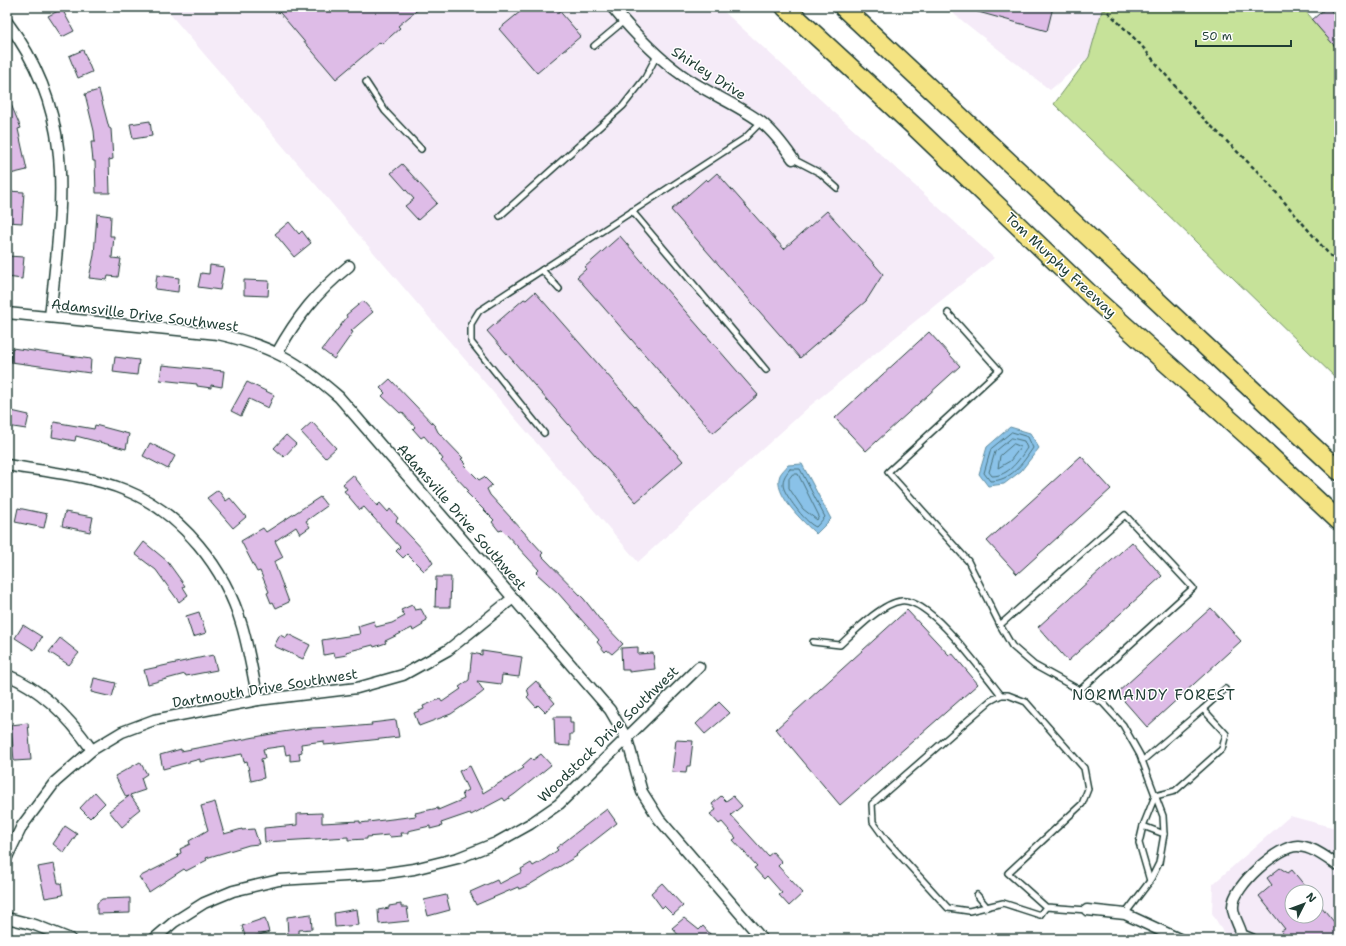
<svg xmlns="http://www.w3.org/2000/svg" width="1346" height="946" viewBox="0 0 1346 946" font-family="'Shantell Sans',sans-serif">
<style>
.built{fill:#f5ebf8;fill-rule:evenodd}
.green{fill:#c6e299;stroke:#729066}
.water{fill:#8ac2e8;stroke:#5f8da0}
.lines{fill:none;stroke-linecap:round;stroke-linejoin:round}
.shore{stroke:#4a727c;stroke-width:1}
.building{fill:#debce7;stroke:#1f3d34}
.lane-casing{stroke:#1f3d34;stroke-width:8}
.street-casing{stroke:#1f3d34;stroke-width:13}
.highway-casing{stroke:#1f3d34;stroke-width:21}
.path{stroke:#1f3d34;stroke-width:2.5;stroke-dasharray:4 3;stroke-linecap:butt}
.lane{stroke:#fff;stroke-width:5}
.street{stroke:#fff;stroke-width:10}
.highway{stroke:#f4e382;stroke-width:18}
.labels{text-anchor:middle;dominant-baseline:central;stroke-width:3;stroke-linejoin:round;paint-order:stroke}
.street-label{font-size:14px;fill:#1f3d34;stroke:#fff}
.neighbourhood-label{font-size:15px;letter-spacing:1px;fill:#1f3d34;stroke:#fff}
</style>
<rect width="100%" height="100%" fill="#fff"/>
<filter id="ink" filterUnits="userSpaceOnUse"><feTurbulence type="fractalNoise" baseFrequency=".025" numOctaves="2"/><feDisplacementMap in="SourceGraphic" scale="8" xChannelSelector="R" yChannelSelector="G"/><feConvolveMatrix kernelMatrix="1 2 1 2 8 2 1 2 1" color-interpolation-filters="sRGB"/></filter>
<g filter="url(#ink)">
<g class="built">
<path d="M164 7H719L994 258 811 405 638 562Z"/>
<path d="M945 7H1103L1089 57 1050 90Z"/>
<path d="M1290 816 1339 829V939H1227L1212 913 1213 884ZM1292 892H1316V916H1292Z"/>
</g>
<path class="green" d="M1103 7H1302L1339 50V381L1054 104 1089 57Z"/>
<g class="water">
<path d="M1010 427 1030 433 1039 448 1021 471 1004 484 988 486 979 474 987 447Z"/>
<path d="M802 464 831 519 816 534C804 522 772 494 780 475 782 471 786 468 788 465Z"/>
</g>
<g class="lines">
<g class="shore">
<path d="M1012 432 1028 437 1033 448C1022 464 1011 481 990 481L984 473 991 449Z"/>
<path d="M1012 438 1024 441 1027 448C1019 460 1009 476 992 476L989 472 995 452Z"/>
<path d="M1014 444 1019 446 1020 448 1010 461 998 468 1000 456Z"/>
<path d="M790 469H800L825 517 816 527C807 524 788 499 784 489 781 481 785 475 790 469Z"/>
<path d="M793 474H798L819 516 817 520 803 509 789 488V479Z"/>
</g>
</g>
<g class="building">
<path d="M275 7H421L398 26 400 28 382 44 380 42 336 79Z"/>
<path d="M526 7H556L581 36 537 73 499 29Z"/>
<path d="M972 7H1053L1047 31 971 10Z"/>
<path d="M1327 7 1339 19V51L1312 20Z"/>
<path d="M62 9 74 31 62 37 48 16Z"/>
<path d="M83 50 92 72 78 78 69 56Z"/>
<path d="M99 90 109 128 111 129 113 159 109 160 110 193H96L95 161H93L91 142H95L94 131 85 94Z"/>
<path d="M7 95 21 128 18 129 27 170 10 174 8 165H7Z"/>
<path d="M150 121 152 136 133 139 130 124Z"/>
<path d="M402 164 437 203 418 220 405 206 414 199 391 173Z"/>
<path d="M717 173 784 249 827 211 883 274 866 301 800 358 671 210 706 179 708 181Z"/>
<path d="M7 191 24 192 22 223 7 222Z"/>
<path d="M97 214 111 216 110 236H114L112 258 121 259 118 277 108 276 107 280 89 278 94 255Z"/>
<path d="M289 222 299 234 302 231 311 243 294 257 275 234Z"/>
<path d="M620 236 758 395 713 433 577 277 586 269 585 267Z"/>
<path d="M7 256 24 257 22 279 7 277Z"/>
<path d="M210 265 224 267 220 290 198 287 201 273 209 274Z"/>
<path d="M157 275 179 278 178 292 155 289Z"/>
<path d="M244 280 269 281 268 296 244 295Z"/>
<path d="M535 292 683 461 636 502 487 331 524 299 526 300Z"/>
<path d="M363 301 373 312 351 331 353 332 334 359 322 350 347 317 346 315Z"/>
<path d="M929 332 960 366 866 451 835 418Z"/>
<path d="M12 348 91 359 90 373 11 362Z"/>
<path d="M115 357 139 360 137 375 113 372Z"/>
<path d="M162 365 224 371 222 387 211 385V388L197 386V384L160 380Z"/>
<path d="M390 379 435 426 438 432 463 458 461 459 466 464 464 465 479 480 484 477 492 485 487 489 490 495 543 553 541 555 584 599 601 621 623 644 612 654 607 650 605 652 597 642 599 640 558 593 536 573 539 570 506 534 502 530 499 531 492 522 494 520 466 492 468 490 441 461 443 459 436 450 424 436 421 438 413 429 415 427 402 412 400 413 382 396 385 393 380 388Z"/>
<path d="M247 382 274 395 268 408 249 399 241 416 231 411Z"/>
<path d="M7 410 29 415 26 429 7 426Z"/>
<path d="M54 422 94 429 95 425 129 434 126 449 76 436 75 441 52 437Z"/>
<path d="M312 422 336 448 325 458 301 432Z"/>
<path d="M286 435 296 444 284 457 274 448Z"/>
<path d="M150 443 175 456 168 469 143 456Z"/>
<path d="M1081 456 1111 489 1017 574 987 541Z"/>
<path d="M353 475 377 506 380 503 388 512 390 509 398 518 396 521 428 555 433 563 424 571 407 554 403 558 396 551 400 547 364 507 360 510 344 491 347 489 343 484Z"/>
<path d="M218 490 226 501 230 498 246 517 233 528 207 498Z"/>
<path d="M320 497 327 506 306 521 310 527 300 534 296 527 275 541 283 557 274 562 289 602 276 608 273 602 271 603 267 593 269 592 260 571 257 572 241 541 263 528 266 532Z"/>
<path d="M18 508 47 514 44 528 15 522Z"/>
<path d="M65 512 93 517 90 532 62 526Z"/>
<path d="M144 542 167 561 185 586 183 587 188 595 179 602 156 570 135 554Z"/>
<path d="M1132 542 1162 576 1068 661 1038 627Z"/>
<path d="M436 577H451L450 607H435Z"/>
<path d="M412 605 415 610 421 609 427 620 422 623 423 625 413 631 412 628 385 641 386 643 374 647 373 645 346 652 347 655 335 657 334 653 324 655 322 640 360 634 358 626 374 621 376 627 392 623 405 616 401 610Z"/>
<path d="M1211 608 1241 641 1147 727 1117 693Z"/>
<path d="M907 610 949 655 952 653 978 684 840 805 776 729Z"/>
<path d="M199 612 206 633 193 637 186 616Z"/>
<path d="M23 625 42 637 34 650 15 638Z"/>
<path d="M288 634 310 645 303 659 274 646 280 635 286 638Z"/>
<path d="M60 638 79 653 69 665 49 652Z"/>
<path d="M638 647V654L653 653 655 669 629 672V670H622L621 648Z"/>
<path d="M482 651 522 657 519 677 502 675 501 684 477 681 484 691 479 695 451 714 419 726 414 713 424 709 423 706 440 699 442 702 461 689 459 687 469 680 472 653 482 655Z"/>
<path d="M213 655 217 670 186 676 185 674 148 684 144 670Z"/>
<path d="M94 678 116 683 112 697 91 692Z"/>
<path d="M536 681 555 703 545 712 538 705 536 707 527 697 529 695 527 689Z"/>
<path d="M719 702 730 713 705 734 696 724Z"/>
<path d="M554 717H570V723H573V734H570V746L555 745Z"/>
<path d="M396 720 399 737 336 744 324 745V741L301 744 302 752 299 753 300 760 290 761V754L286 755 284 746 263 749 265 758 261 759 264 778 251 781 247 761 244 762 242 754 200 762V759L163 769 160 755 181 749V751L282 732 311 728 334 727V728L372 725 371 723Z"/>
<path d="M28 723 31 760 14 761 11 725Z"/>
<path d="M676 740 693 741 690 766H687L686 773 672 772Z"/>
<path d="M541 754 551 765 515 794 505 801 503 798 471 815 470 813 441 823 442 826 430 829V826L408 831V833H401L402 836 390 837 389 835 367 837V839L348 840V837L265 842 264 828 297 825V814L322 813V823L360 821V823L416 816 415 813 438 808V810L464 799 462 793 468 790 459 771 470 766 483 793 524 768 522 766 531 758 533 760Z"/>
<path d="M140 762 147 774 141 778 145 790 130 795 140 809 130 817 131 819 122 827 109 811 129 796 126 797 115 776Z"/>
<path d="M95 792 105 803 90 818 80 808Z"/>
<path d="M721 796 726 801 733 796 742 806 731 815 768 856 773 852 782 862 778 866 803 893 789 906 779 895 782 893 767 876 764 879 754 868 757 866 733 840 736 838 722 822 719 824 710 814 716 810 712 804Z"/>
<path d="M215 802 224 834 242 829V830L254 829 259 844 249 845 206 858 207 860 186 871 184 869 149 892 139 877 179 857 177 855 181 853 180 849 190 844 189 841 208 830 201 806Z"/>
<path d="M607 809 617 823 576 855 577 856 529 885 519 889 518 887 476 905 470 892 497 880 499 884 522 872 521 869 531 863 533 866 545 859 558 850 556 848Z"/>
<path d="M65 826 77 834 64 853 53 844Z"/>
<path d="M54 864 58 883H61L63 895 45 898 38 867Z"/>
<path d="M1280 868 1288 873 1292 870 1310 892H1292V916H1316V900L1339 928V939H1287L1281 931 1285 929 1259 896 1272 885 1267 878Z"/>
<path d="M662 883 683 906 673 915 664 906 662 908 651 893Z"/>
<path d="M446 895 450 910 428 916 424 900Z"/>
<path d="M130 898V913L97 914V903L102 899Z"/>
<path d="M401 904V907H407L409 921 379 924 378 910 389 908V906Z"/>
<path d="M357 909 359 925 335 927 334 913Z"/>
<path d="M311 914 312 929 299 930V935L288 936 287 917Z"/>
<path d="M265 918 269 932 246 939 242 926Z"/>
<path d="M684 918 699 930 703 926 711 935 706 939H682L672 928Z"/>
</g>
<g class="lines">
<defs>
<g id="lane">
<path d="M594 46 624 21"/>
<path d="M366 82 385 111 421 149"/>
<path d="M793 159 820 173 837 188"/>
<path d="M632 211 766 370"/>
<path d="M500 216 623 106 645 78 657 55"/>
<path d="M542 270 559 289"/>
<path d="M948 313 999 370 888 472 968 561 1000 625 1012 646 1034 665 1103 703 1123 725 1140 755 1163 816 1164 834 1159 863 1150 881 1125 914"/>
<path d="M544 433 471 342V324L479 311 745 138 761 122"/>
<path d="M1000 625 1125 515 1193 588 1080 690"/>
<path d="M813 642 840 645C854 632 882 603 901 601 930 597 983 673 1001 695"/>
<path d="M1203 709 1225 689"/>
<path d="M1142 761 1203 709 1226 734 1222 749 1175 791 1155 796"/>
<path d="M1143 826 1164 834"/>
<path d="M1150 881 1139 843 1143 826 1155 796"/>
<path d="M977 895 987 907"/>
<path d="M1046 907 1040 915 1003 903 969 911 948 908 886 840 873 822 872 804 990 701 1001 695H1008L1026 702 1084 768 1088 789 1082 804 1008 873 1046 907 1087 910"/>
<path d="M1241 932 1253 937"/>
</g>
<g id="street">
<path d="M612 7C633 32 655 56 682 75 707 93 737 104 761 122 774 132 784 146 793 159"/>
<path d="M7 22C79 118 61 207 50 317"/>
<path d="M7 313 218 334C271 346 298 361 339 397L610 710 627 739 642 792 659 819 762 939"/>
<path d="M277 353C297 317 317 292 349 266"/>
<path d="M7 465C46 472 88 475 125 490 182 513 225 568 242 626 249 650 253 675 258 700"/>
<path d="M7 675C42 689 71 720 92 750"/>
<path d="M7 857 22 826 55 782 92 750 122 732 154 720 258 700 357 688 403 675 448 650 513 598"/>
<path d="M1087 910 1125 914 1179 939"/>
<path d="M7 918 35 925 70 939"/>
<path d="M154 939 174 922 204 903 233 891 279 880 380 874 414 869 458 858 496 843 530 824 559 804 699 667"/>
<path d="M1238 939 1241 932C1239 925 1232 914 1233 906 1233 886 1279 845 1298 846 1314 847 1326 858 1339 866"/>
</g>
<g id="highway">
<path d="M785 7 916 128 1096 300 1258 445 1339 521"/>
<path d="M843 7 1339 471"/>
</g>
</defs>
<use href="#lane" class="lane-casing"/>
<use href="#street" class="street-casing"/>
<use href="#highway" class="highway-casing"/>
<path class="path" d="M1103 7 1140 44 1195 110 1263 177 1339 266"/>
<use href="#lane" class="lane"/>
<use href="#street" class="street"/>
<use href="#highway" class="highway"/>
</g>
</g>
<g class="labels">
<g class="street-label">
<text transform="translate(709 73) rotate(33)">Shirley Drive</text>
<text transform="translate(1061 265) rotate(43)">Tom Murphy Freeway</text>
<text transform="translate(145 315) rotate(7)">Adamsville Drive Southwest</text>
<text transform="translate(462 517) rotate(49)">Adamsville Drive Southwest</text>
<text transform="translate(265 688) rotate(-9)">Dartmouth Drive Southwest</text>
<text transform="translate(608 734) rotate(-44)">Woodstock Drive Southwest</text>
</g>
<g class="neighbourhood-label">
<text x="1154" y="695">NORMANDY FOREST</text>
</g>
</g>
<rect width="1346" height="946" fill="none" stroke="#fff" stroke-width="24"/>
<rect x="12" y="12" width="1322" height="922" fill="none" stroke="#1f3d34" stroke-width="1.5" filter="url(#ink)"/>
<g transform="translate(1304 904) rotate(48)"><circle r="19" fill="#ffffff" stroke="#a5b1ae"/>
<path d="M0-3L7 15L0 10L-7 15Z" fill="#1f3d34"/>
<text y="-6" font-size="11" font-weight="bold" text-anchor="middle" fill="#1f3d34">N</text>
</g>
<path d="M1196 40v6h95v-6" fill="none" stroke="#1f3d34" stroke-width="2"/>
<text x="1202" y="40" font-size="12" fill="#1f3d34" stroke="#ffffff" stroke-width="3" paint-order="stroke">50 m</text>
</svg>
